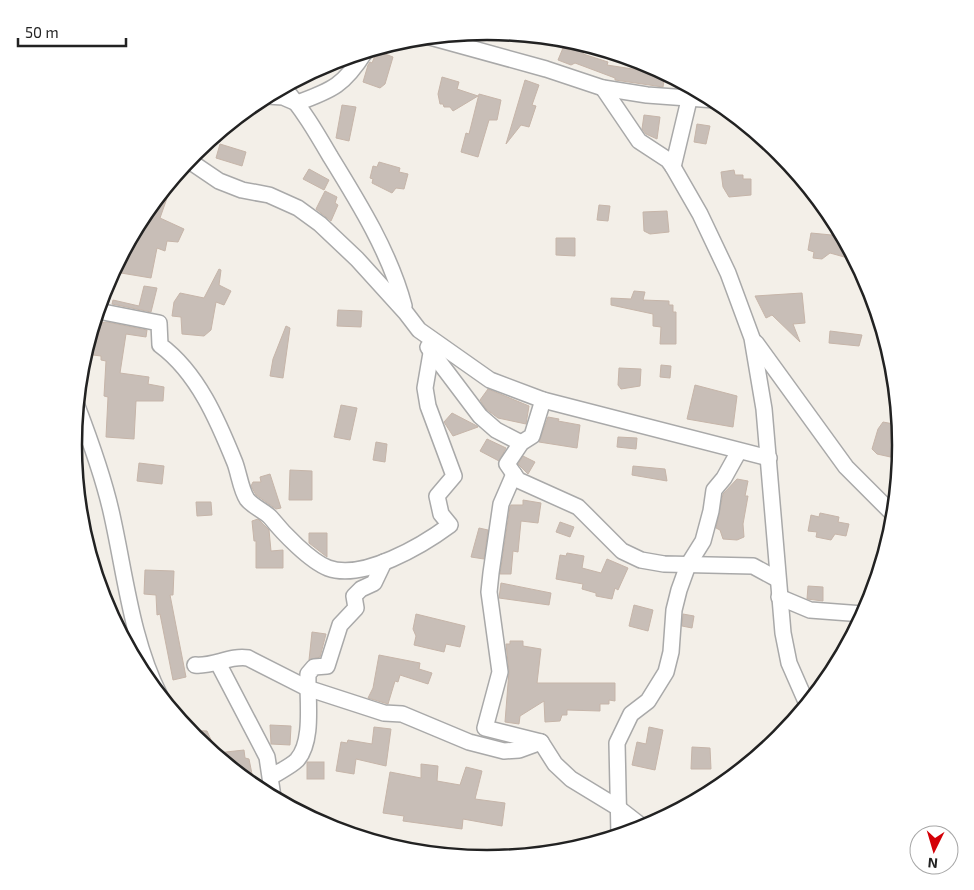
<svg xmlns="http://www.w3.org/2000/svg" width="974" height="890" viewBox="0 0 974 890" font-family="'Exo 2',sans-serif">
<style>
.building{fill:#c8beb7;stroke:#c6b5a9}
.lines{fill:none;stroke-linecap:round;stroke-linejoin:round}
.minor-casing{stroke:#a9a9a9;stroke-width:18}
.minor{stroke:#fff;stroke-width:15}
.rim{fill:none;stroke:#222;stroke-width:2.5}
</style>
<rect width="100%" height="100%" fill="#f3efe8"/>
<g class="building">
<path d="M573 41 586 45 583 54 608 62 607 65 665 74 663 87 615 80V78L575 63 571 65 558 60 563 48 570 50Z"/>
<path d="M377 51 393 57 385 84 380 88 363 82 368 65 370 62 372 63Z"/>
<path d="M442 77 459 82 457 89 478 96 453 111 450 107H444L443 104H440L438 94Z"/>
<path d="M525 80 539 85 532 105 536 106 529 127 521 125 506 144Z"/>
<path d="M479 94 501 100 497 120H489L478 157 461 152 466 133 469 134Z"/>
<path d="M342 105 356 107 349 141 336 138Z"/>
<path d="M644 115 660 117 657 139 646 134 642 129Z"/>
<path d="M697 124 710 126 706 144 694 142Z"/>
<path d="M220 144 246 152 242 166 216 158Z"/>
<path d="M379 162 400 168 399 172 408 174 404 189 396 188 392 193 372 183 373 179 370 178 373 166 377 167Z"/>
<path d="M309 169 329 180 324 190 303 179Z"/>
<path d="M734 170 735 175H743V179H751V195L729 197 723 187 721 172Z"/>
<path d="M172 180 173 181 160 218 184 229 178 242 167 241 165 251 157 248 151 278 121 273 127 246 143 215Z"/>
<path d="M325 191 337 197 335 203 338 205 331 221 316 209Z"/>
<path d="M599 205 610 206 608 221 597 220Z"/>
<path d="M667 211 669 232 650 234 644 231 643 212Z"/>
<path d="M811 233 842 236 855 260 830 253 822 259 813 258 814 252 808 250Z"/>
<path d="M556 238H575V256L556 255Z"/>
<path d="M219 269 221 270 219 285 231 291 224 305 216 302 211 330 204 336 182 334 181 317 172 316 174 302 180 293 204 298Z"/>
<path d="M144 286 157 288 151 312 112 304 113 300 139 306Z"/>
<path d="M634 291 645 292 643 300 669 301V305H673V312H676V344H660L661 327 653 326V314L611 305V298L631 299Z"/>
<path d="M802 293 805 323 793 324 800 342 772 315 766 318 755 296Z"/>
<path d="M338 310 362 311 361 327 337 326Z"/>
<path d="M107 322 147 330 146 337 126 334 120 373 149 377 148 384 164 387 163 401H136L134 439 106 437 108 397 104 396 106 361 101 360V356L93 355 94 337H98L101 323Z"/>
<path d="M286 326 290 328 283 378 270 376 273 359Z"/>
<path d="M830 331 862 335 859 346 829 343Z"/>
<path d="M661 365 671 366 670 378 660 377Z"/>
<path d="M619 368 641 369 640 386 621 389 618 385Z"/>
<path d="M695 385 737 396 733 427 687 419Z"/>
<path d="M488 389 529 406 526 424 498 418 486 409 480 400Z"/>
<path d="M341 405 357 408 350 440 334 437Z"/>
<path d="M452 413 477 426 478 427 453 436 444 422Z"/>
<path d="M548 417 559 419 558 421 580 425 577 448 539 442Z"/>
<path d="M883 422 899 425 897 438H900L901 445 900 454 896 455 895 458 877 454 872 449 878 429Z"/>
<path d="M618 437 637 438 636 449 617 447Z"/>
<path d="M487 439 506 448 499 461 480 451Z"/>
<path d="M376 442 387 444 385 462 373 460Z"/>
<path d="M523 456 535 462 528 474 518 464Z"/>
<path d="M139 463 164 466 162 484 137 481Z"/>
<path d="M633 466 665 469 667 481 632 475Z"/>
<path d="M290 470 312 471V500H289Z"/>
<path d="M270 474 281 508 276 509 256 495 251 486 253 482H261L260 477Z"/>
<path d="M737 479 748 481 745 496H748L743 524 744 537 737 540 723 539 720 530 716 528 723 494Z"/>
<path d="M523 500 541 503 538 523 521 521 518 552 513 551 511 574H500L510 507 511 505H523Z"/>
<path d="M196 502H211L212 515 197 516Z"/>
<path d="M820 513 839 517 838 522 849 524 846 536 835 534 831 540 816 537 817 532 808 531 811 515 819 517Z"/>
<path d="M258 519 269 530 271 551 283 550V568H256V541H254L252 521Z"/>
<path d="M560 522 574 527 570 537 556 532Z"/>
<path d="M479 528 488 530 484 559 471 557Z"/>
<path d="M309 533H327V557L309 543Z"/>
<path d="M567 553 584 556 582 568 601 573 607 559 628 568 618 590 615 588 612 599 596 596V593L582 589 583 584 556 579 560 555 566 556Z"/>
<path d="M145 570 174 571 173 595H170L186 677 173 680 160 614 157 615 156 595 144 594Z"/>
<path d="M501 583 551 593 549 605 499 598Z"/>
<path d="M808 586 823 587V601L807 599Z"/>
<path d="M634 605 653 610 648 631 629 626Z"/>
<path d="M416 614 465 626 460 647 446 644 444 652 414 645 416 636 413 629Z"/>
<path d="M683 614 694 616 692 628 682 626Z"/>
<path d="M312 632 326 634 320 657 309 660Z"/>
<path d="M510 641H523V646L541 649 537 683H615V701L609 700V704H600V711L567 710V715H562L560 721 545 722 544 701 520 716 519 724 505 722 509 671 506 644H510Z"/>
<path d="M379 655 420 663 419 669 432 673 428 684 400 675 398 682 395 681 388 704 368 698 373 688Z"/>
<path d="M270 725 291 726 290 745 271 744Z"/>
<path d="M374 727 391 729 386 766 356 759 354 774 336 771 341 742 347 743 348 740 372 744Z"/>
<path d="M649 727 663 730 655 770 632 765 637 742 646 744Z"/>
<path d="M188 730 207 731 217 753 244 750 245 758 249 759 252 774 244 778Z"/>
<path d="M692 747 710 748 711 769H691Z"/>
<rect x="307" y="762" width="17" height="17"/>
<path d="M421 764 438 766 437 781 460 785 466 767 482 771 475 799 505 803 502 826 463 819 462 829 403 821 404 816 383 813 390 772 421 778Z"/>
</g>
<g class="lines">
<defs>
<g id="minor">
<path d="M430 37 546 69 603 88 647 95 715 100"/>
<path d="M283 87C302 108 316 132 330 156 359 203 390 253 404 306"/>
<path d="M603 88 639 141 668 160 673 167 700 214 728 273 752 338 764 409 783 633 789 663 807 704"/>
<path d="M267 96 283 97 297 103C333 90 344 85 365 52"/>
<path d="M188 160 219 181 242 190 269 195 298 208 320 224 357 259 406 313 419 330 490 380 543 400 769 458"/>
<path d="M673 167 689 100V86"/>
<path d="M98 311 159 323 160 345C198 373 218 421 235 463 239 474 241 490 247 499 253 507 265 511 271 518 283 533 310 561 328 568 363 581 423 545 450 525L441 514 437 496 454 476 428 406 425 388 431 353"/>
<path d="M756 343 846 467 894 515"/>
<path d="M428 347 480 416 496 430 521 443"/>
<path d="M543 400 532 436 521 443 507 464 518 480 578 507 622 551 641 560 664 564 753 566 777 579"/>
<path d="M77 406C90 440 103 476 111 511 125 572 131 639 160 696"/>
<path d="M514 474 501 504 491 573 489 592 500 672 485 728 541 742 555 764 571 779 617 807 644 828"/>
<path d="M779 597 810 610 863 614"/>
<path d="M218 663 267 757 273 797"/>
<path d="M195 665C213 667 230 655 248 658L307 688 384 713 402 714 469 742 504 751 519 750 541 742"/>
<path d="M271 777C278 772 290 767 297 760 314 741 307 699 308 674L314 667 327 666 340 625 356 608 354 596 361 589 374 583 384 562"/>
<path d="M619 835 617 743 631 714 648 701 666 672 671 652 674 610 679 590 688 565 703 541 711 511 714 490 724 478 739 451"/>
</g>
</defs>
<use href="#minor" class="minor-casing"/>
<use href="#minor" class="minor"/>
</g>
<path d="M0 0H974V890H0ZM82 445a405 405 0 1 1 810 0a405 405 0 1 1-810 0Z" fill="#fff" fill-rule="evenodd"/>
<path class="rim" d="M82 445a405 405 0 1 1 810 0a405 405 0 1 1-810 0Z"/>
<g transform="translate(934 850) rotate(185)"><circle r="24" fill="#ffffff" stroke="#a7a7a7"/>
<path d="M0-4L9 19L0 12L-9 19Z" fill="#d40007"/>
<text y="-8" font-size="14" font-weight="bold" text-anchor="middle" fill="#222222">N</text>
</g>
<path d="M18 38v8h108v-8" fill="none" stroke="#222222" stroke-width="2.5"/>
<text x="25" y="38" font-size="15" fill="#222222" stroke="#ffffff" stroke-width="4" paint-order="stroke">50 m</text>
</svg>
